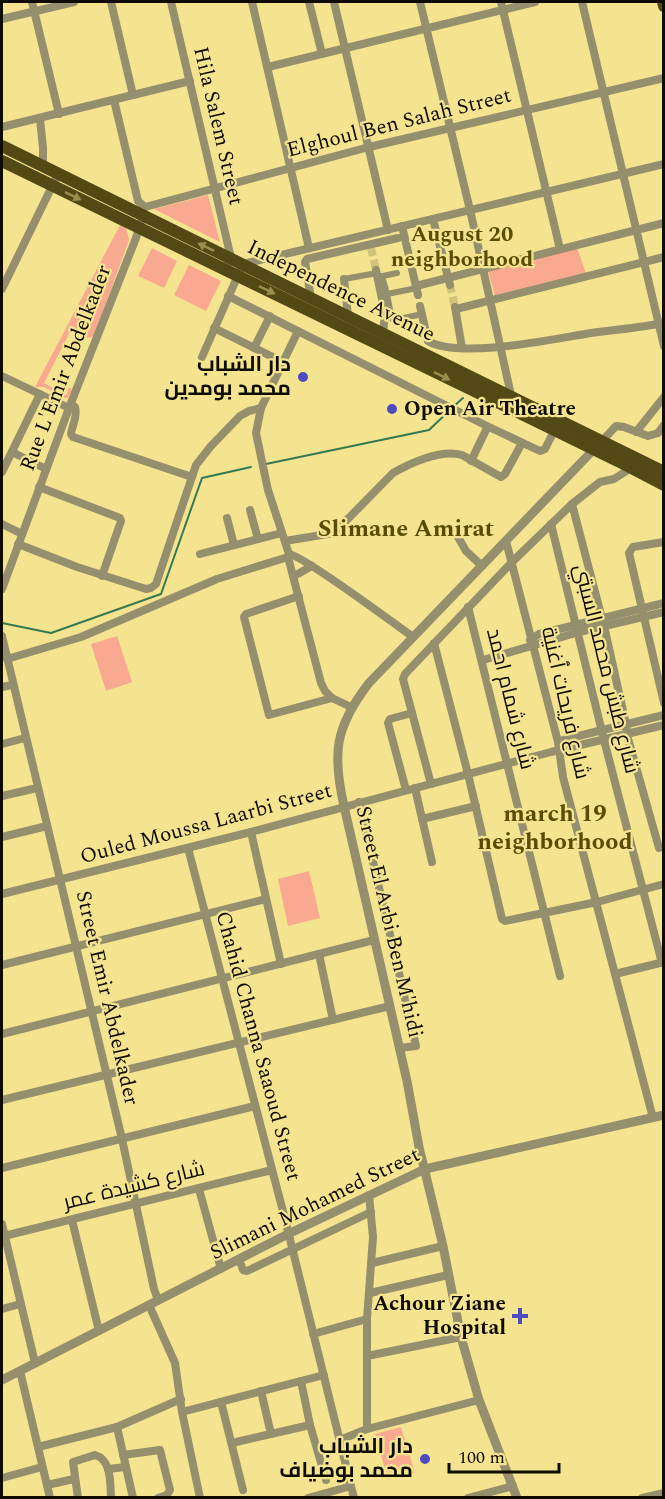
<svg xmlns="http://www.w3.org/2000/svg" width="665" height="1499" viewBox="0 0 665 1499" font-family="Spectral,Cairo,serif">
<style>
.grass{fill:#f9a98f}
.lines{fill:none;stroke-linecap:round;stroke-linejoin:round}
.stream{stroke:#357852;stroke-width:2}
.minor-tunnel{stroke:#d2c37a;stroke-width:8;stroke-dasharray:8 4;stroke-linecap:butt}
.pedestrian{stroke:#958f6d;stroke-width:6}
.minor{stroke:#958f6d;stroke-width:8}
.tertiary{stroke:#958f6d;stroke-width:9}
.primary{stroke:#534915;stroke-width:12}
.oneway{fill:#9b8f4c}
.poi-dot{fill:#4e4bc2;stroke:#f4e490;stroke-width:2}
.labels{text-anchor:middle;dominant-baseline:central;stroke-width:4.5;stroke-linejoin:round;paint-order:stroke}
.street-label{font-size:21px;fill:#100b00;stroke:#f4e490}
.poi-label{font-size:21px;font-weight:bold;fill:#100b00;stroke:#f4e490;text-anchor:end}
.neighbourhood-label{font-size:22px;font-weight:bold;fill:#584c03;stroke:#f4e490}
.quarter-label{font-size:24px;font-weight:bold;fill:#584c03;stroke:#f4e490}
</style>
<rect width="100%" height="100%" fill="#f4e490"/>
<g class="grass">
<path d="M208 195 220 242 154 209Z"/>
<path d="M120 225 126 227 129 240 94 336 89 338 71 330 44 383 66 395 69 388 72 389 68 398H65L44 387H35Z"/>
<path d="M152 248 177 261 164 288 138 276Z"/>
<path d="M577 248 586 273 495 296 488 270Z"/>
<path d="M189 265 221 281 206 311 174 295Z"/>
<path d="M117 636 132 682 106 691 91 644Z"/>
<path d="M309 871 320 918 288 926 278 879Z"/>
<path d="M401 1427 415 1473 388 1480 375 1434Z"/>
</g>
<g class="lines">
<g class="stream">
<path d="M454 406 463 398"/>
<path d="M266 464 429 430 450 410"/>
<path d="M2 623 51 633 161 594 202 478 251 467"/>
</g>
<g class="minor-tunnel">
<path d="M371 248 376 270"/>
<path d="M450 285 455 307"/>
</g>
<g class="pedestrian">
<path d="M382 276 386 290"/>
<path d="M378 277 397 273"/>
<path d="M344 279 377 273"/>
<path d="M417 288 387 294 392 319 395 320 422 314"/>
</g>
<g class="minor">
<path d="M32 2 59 114"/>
<path d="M111 2 133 95"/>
<path d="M171 2 231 258 225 269"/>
<path d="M252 2 309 248"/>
<path d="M309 2 322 54"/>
<path d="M334 2 388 230"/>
<path d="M420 2 470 210 511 395"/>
<path d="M501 2 560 249"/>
<path d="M582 2 664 346"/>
<path d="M2 19 74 2"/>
<path d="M268 67 535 2"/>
<path d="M114 100 138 201 145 207"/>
<path d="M40 119 43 148V167"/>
<path d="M2 127 190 81"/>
<path d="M145 207 369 147 664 78"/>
<path d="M433 219 450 285"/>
<path d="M402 226 418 295"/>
<path d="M376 270 385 314 383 333"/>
<path d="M344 279 348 316"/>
<path d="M416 286 664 223"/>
<path d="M2 289 58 174"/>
<path d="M228 296 491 428"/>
<path d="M311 298 305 262 307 259 398 238"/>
<path d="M420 306 428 341C458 359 549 340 585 334 611 330 638 328 664 323"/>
<path d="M455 307 462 348"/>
<path d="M456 309 664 257"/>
<path d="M214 328 283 362"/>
<path d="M254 348 270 316"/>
<path d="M202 357 243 264 664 164"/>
<path d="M2 376 69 408"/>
<path d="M71 404 75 407C78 417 72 425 71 434L73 437 192 477"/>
<path d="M636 432 664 397"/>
<path d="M602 441 616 426 624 427 648 436 658 433 664 425"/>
<path d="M12 452 46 469"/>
<path d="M471 461 487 428H491L540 451 545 449 554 431"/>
<path d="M2 472 40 394"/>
<path d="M39 487 120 518 121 521 102 576"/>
<path d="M572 504 604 626 626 724 627 735 659 848"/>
<path d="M250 510 258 539"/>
<path d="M227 518 234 545"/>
<path d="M2 524 22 534"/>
<path d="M551 524 604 740 662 963"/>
<path d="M458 537 466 551 482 566"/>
<path d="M285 541 334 533 393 473C411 463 440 449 462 455L501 477 505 474 522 443"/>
<path d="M506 541 558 742 563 777 653 1118"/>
<path d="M664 542 633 547 629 553 664 703"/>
<path d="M18 544 77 567 146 589 151 588 156 584 196 465 211 446 240 416 249 411 261 408"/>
<path d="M200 554 282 533"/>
<path d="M289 554 268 490 256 433 261 408 298 331"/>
<path d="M294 576 312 566"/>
<path d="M2 589 69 408 136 238 144 212"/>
<path d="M299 596 246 614 244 617 269 715 332 698 351 707"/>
<path d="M468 607 560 976"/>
<path d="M2 636 122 1139 154 1289 158 1300"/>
<path d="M530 640 539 634 664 603"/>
<path d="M434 643 468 774 502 919 505 921 597 902 664 884"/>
<path d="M7 659 81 637 217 579 288 557"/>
<path d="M483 660 579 632 664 612"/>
<path d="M2 687 12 685"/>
<path d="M332 698 325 691 321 683 288 557 289 554C302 555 395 624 413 637"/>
<path d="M558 742 566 739 664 715"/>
<path d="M2 744 25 738"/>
<path d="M431 784 403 679 405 674 512 562 572 504 600 482 614 479 631 468"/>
<path d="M415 788 432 862"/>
<path d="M406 790 388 723 390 719 412 713"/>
<path d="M2 796 37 788"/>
<path d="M359 802 416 1046 399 1048"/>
<path d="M422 819 476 806"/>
<path d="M251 832 281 964"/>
<path d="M2 837 47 826"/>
<path d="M188 848 285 1219 354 1498"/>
<path d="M2 894 251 832 551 752 664 725"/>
<path d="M319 954 333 1020"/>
<path d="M2 965 266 899"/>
<path d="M615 974 664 962"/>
<path d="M2 1034 374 940"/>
<path d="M2 1100 390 1006"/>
<path d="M2 1168 255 1106"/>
<path d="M199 1189 221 1269"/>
<path d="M72 1220 99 1331"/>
<path d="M2 1224 35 1363"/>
<path d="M4 1236 272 1170"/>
<path d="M239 1259 243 1270 247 1271 371 1212"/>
<path d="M372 1263 443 1246"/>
<path d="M370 1293 448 1275"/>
<path d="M149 1305 175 1363 182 1412 200 1498"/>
<path d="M2 1309 20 1304"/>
<path d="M313 1334 367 1319"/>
<path d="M367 1356 461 1337"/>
<path d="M20 1371 50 1498"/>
<path d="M301 1381 310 1425 326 1480"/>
<path d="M261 1391 271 1434"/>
<path d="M221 1402 243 1490"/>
<path d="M182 1412 324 1375"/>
<path d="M117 1427 133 1498"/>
<path d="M367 1429V1319L373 1237 369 1195"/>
<path d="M340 1440 367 1429 479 1400"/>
<path d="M232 1443 310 1425"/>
<path d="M38 1447 117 1427 181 1399"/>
<path d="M123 1455 160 1450 170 1490 167 1495 158 1498"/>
<path d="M108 1469 125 1467"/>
<path d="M2 1478 42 1467"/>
<path d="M47 1485 74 1479"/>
<path d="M78 1498 73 1462 95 1455C112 1460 110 1483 111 1498"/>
<path d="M308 1498 351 1486"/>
<path d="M468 1498 513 1486"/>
<path d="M642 1498 664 1493"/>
</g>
<g class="tertiary">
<path d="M2 1380 288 1234 425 1169 664 1115"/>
<path d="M517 1498 479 1400 461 1337 443 1246 419 1147 407 1081 344 806C332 753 335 727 369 683L598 445"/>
</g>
<g class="primary">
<path d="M663 2 664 6"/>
<path d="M2 146 664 472"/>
<path d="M2 161 618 461 664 485"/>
</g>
</g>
<defs><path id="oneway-solid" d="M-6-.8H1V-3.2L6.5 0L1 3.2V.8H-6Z" transform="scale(1.5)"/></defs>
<g class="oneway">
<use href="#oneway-solid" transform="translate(73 196) rotate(26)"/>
<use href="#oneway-solid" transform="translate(206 247) rotate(-154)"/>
<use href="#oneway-solid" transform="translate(267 290) rotate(26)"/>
<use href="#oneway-solid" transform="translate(442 376) rotate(26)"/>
</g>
<g class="poi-dot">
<circle cx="303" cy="377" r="6"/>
<circle cx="392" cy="409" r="6"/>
<path d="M517 1307h6v6h6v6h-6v6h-6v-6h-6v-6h6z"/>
<circle cx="425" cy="1459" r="6"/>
</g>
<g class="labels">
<g class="street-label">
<text transform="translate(399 123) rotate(-14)">Elghoul Ben Salah Street</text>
<text transform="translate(218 126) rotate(77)">Hila Salem Street</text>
<text transform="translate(341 291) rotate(26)">Independence Avenue</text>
<text transform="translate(66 368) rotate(-69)">Rue L'Emir Abdelkader</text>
<text transform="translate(606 669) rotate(76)">شارع طبش محمد السبتي</text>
<text transform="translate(510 699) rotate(76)">شارع شمام احمد</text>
<text transform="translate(565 703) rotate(77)">شارع فريحات ٱغنية</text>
<text transform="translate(206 824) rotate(-15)">Ouled Moussa Laarbi Street</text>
<text transform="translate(389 922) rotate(77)">Street El Arbi Ben M'hidi</text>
<text transform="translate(107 998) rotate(77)">Street Emir Abdelkader</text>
<text transform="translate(258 1046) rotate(75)">Chahid Channa Saaoud Street</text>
<text transform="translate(134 1186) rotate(-14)">شارع كشيدة عمر</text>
<text transform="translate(315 1204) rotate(-26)">Slimani Mohamed Street</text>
</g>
<g class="poi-label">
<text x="291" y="365">دار الشباب<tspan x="291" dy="24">محمد بومدين</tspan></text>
<text x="404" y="409" text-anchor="start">Open Air Theatre</text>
<text x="506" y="1304">Achour Ziane<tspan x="506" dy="24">Hospital</tspan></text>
<text x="413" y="1447">دار الشباب<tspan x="413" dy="24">محمد بوضياف</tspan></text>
</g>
<g class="neighbourhood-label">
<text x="462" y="234">August 20<tspan x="462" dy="25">neighborhood</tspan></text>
</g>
<g class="quarter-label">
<text x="406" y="529">Slimane Amirat</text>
<text x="555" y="814">march 19<tspan x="555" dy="28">neighborhood</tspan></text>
</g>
</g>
<rect width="665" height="1499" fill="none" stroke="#100b00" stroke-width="6"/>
<path d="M449 1463v9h110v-9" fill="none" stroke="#100b00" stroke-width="3"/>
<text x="458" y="1463" font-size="18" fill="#100b00" stroke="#f4e490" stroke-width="4.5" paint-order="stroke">100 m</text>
</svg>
